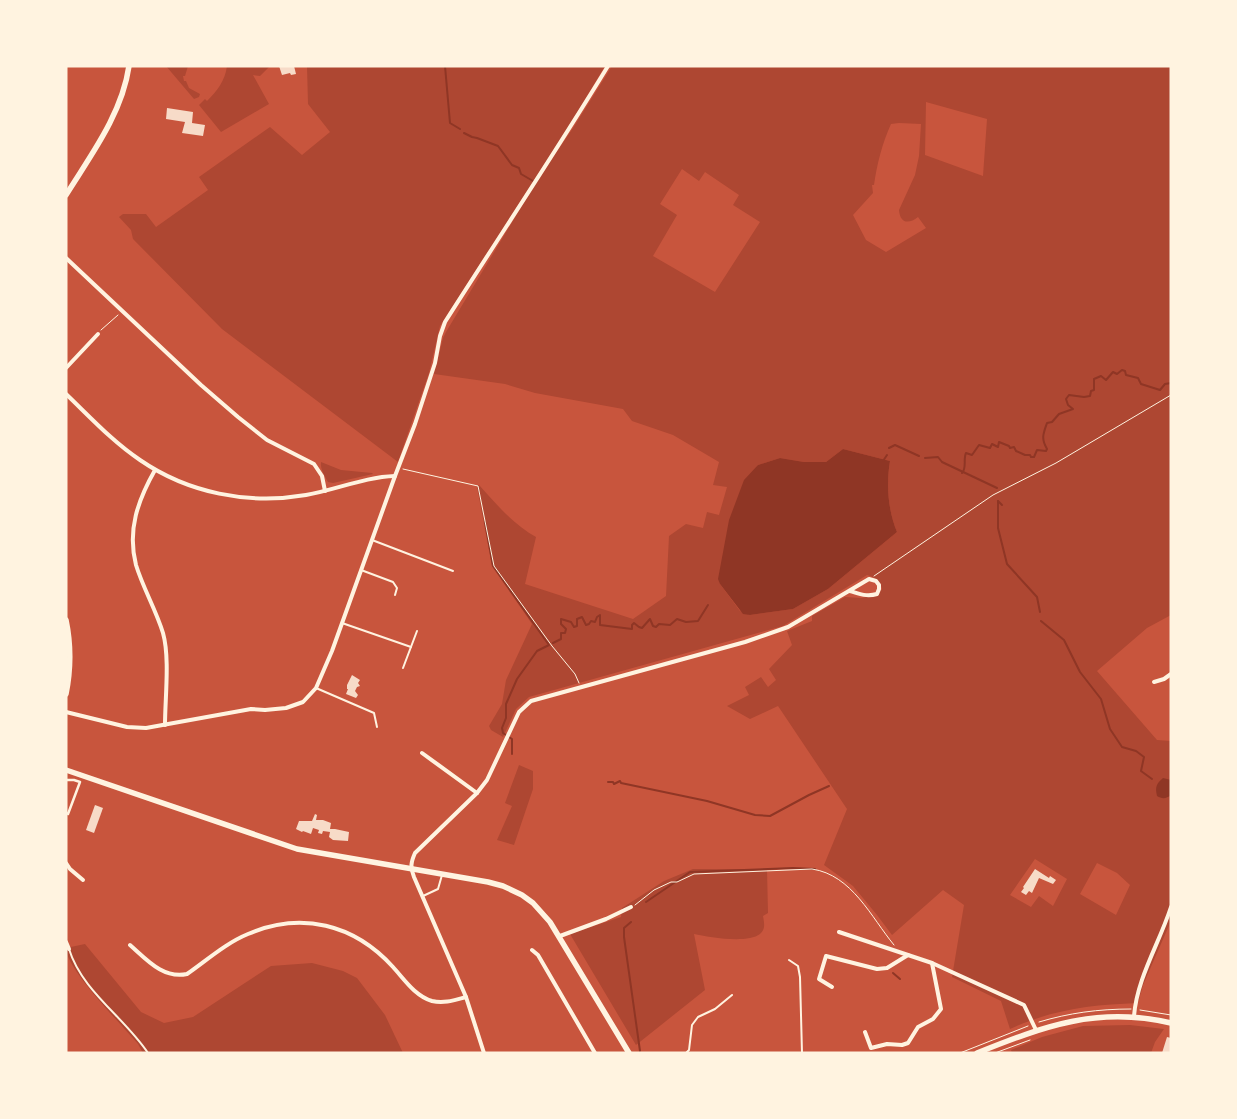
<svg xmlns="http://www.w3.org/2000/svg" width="1237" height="1119" viewBox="0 0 1237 1119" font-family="Overpass,sans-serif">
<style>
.green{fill:#ae4732;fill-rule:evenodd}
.water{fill:#8f3625}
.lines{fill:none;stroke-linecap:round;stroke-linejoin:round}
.stream{stroke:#8f3625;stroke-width:2}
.building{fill:#f7dbc8}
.path{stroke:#fff3e0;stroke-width:1}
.service{stroke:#fff3e0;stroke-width:2}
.pedestrian{stroke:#fff3e0;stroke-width:2.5}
.minor{stroke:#fff3e0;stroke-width:4}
.primary{stroke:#fff3e0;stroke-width:5.5}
</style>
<rect width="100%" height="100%" fill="#c8553d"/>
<g class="green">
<path d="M166 66H188L185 76H183L184 81H186L189 88 200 94 199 97 194 99Z"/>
<path d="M227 66H270L260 76 253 75 269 104 221 132 199 105 205 99 207 101C217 91 225 81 227 66Z"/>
<path d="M307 66H605L569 126 440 326 429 373 398 462 222 329 133 239 131 230 119 217 123 214H146L156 227 208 190 199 177 270 127 302 155 330 132 308 104Z"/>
<path d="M612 66H1171V615L1147 628 1097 671 1157 740 1171 741V921L1143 985 1138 1003C1090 1005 1054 1009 1010 1029L1001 1001 952 977 964 905 943 890 892 935 877 915 853 886 824 865 847 809 778 706 750 719 727 706 749 695 745 687 761 677 768 687 776 680 769 669 792 645 787 631 812 621V616L845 597 861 598 878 595 882 589C880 580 876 578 867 575L783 626 529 697 516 709 503 737 491 730 489 726 502 704 506 680 532 624 492 566 477 487 479 485C496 504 513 524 536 537L525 584 633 619 666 596 669 536 686 524 703 528 707 512 719 515 727 487 713 485 719 462 673 435 632 421 623 409 535 393 505 384 434 374 443 338 446 332 538 179 573 128ZM926 102 987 119 983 176 925 155ZM899 123 921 124 919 156 915 175 899 210C900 224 909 224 918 217L926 228 886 252 866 240 853 215 873 193 872 185H874C877 164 882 144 891 124ZM682 169 699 181 705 172 739 195 733 205 760 222 715 292 653 256 677 215 660 204ZM843 449 890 461C886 485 888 510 897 532L828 589 793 609 750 615 740 611 720 584 758 465 780 458 804 462H826ZM1035 859 1067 879 1053 906 1039 896 1031 907 1010 895ZM1097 863 1117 873 1130 885 1116 915 1080 894Z"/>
<path d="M321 462 341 470 372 473 373 474 333 483 328 482C325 477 320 469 321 462Z"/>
<path d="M519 765 533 771V789L514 845 497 840 512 806 505 803Z"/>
<path d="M693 869H767L768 913 763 916C764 922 766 929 760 934 747 944 708 937 694 934L705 990 636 1045 570 934 621 917 622 908 664 881Z"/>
<path d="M85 944 141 1012 164 1023 193 1017 271 966 312 963 343 971 357 978 385 1015 403 1053H143L138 1044C123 1026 66 969 66 948Z"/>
<path d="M1130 1025 1164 1029 1155 1042 1151 1053H1012L1011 1050 1042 1037 1083 1026Z"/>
</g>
<g class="water">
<path d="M843 449 890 461C886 485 888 510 897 532L828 589 793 609 750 615 743 614 720 584 718 579 729 520 744 480 758 465 780 458 804 462H826Z"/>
<path d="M1163 778 1171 780V795C1166 799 1162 799 1157 796 1155 787 1156 784 1163 778Z"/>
</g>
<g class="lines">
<g class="stream">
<path d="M445 66 450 123 460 129"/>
<path d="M464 133 472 137 477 138 498 146 512 165 519 168 521 174 533 181"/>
<path d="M889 448 895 445 919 456"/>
<path d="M925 458 938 457 942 462 997 488"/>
<path d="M883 461 887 455"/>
<path d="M962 473C967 468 963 459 966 453L972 455 979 445 990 448 992 444 998 447 999 442 1009 446 1010 448 1014 447 1016 451 1025 455H1030L1031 457H1034L1037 450 1046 451 1047 449C1041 439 1043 434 1047 423L1052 422 1059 414 1073 409 1068 405 1066 399 1069 395 1084 397 1090 396 1091 391 1094 390V379L1101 376 1106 380 1113 372 1117 374 1122 370 1125 371 1126 375 1138 378 1141 384 1160 390 1165 384 1171 383"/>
<path d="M998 501V528L1007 564 1037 597 1040 612"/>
<path d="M998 501 1002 505"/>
<path d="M485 522 493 566 549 645 537 651 517 679 506 704V718L502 728 503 733 512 739V754"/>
<path d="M1041 621 1064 640 1080 672 1101 699 1110 729 1122 747 1136 751 1144 757 1141 771 1152 779"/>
<path d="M553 643 561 639V633H565L566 629 561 624V619L571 622 574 627 577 626V619L582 617 586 625 589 624 591 621 595 622 597 617 600 615V625L632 629V625L634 623 639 627 642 628 650 619 653 626 656 627 659 624 670 625 677 619 686 622 698 621 708 605"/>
<path d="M608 782H613L614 784 620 781 621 783 707 801 755 815 770 816 809 795 829 786"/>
<path d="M646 902 690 872 793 868 815 869"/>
<path d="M631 922 624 928V937L640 1051"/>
<path d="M893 973 900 979"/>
</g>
</g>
<g class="building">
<path d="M279 66H294L296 74 291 75 290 73 282 75Z"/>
<path d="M167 108 193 112 192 123 205 125 203 136 182 133 185 122 166 119Z"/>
<path d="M352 675 360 680 358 683 360 686 357 687 355 691 358 695 356 698 346 694 348 689H347V685Z"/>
<path d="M95 805 103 808 94 833 86 830Z"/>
<path d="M315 814 317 815 316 820H323L331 823 330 829H335L349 832 348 841 333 840 329 837 330 832 323 831 322 834 318 833 319 830 313 828 311 834 303 831 302 832 296 829 299 821H312Z"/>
<path d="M1035 869 1049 878 1050 876 1056 880 1053 884 1039 878 1032 893 1029 891 1026 895 1021 892 1024 888 1023 887Z"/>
<path d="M1167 1037 1171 1038V1053H1162Z"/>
</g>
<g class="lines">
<g class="path">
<path d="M101 330 118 315"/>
<path d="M403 469 478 486 494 566 552 646 575 674 579 683"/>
<path d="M874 576 993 495 1056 463 1171 395"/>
<path d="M635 905 654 890 671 882H677L694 874 812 869C852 875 871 917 894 945"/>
<path d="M1140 1010 1171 1015"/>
<path d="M1039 1022C1069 1013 1098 1009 1131 1009"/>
<path d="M960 1053 1028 1026"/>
<path d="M995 1053 1030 1040"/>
</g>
<g class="service">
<path d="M372 540 453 571"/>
<path d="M361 570 393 582 397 588 395 595"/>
<path d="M342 623 411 647"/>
<path d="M403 668 417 631"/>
<path d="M316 688 374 713 377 727"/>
<path d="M423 896 438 889 442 875"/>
<path d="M69 949C82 991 124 1017 148 1053"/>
<path d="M789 960 798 966 800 977 802 1053"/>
<path d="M686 1053 689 1050 692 1025 698 1017 715 1009 732 995"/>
</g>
<path class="pedestrian" d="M66 780H74L80 782 68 814 66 813"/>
<g class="minor">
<path d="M66 258 201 385 238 417 267 440 314 464 322 476 325 491"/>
<path d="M66 368 98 334"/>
<path d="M66 394C90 417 113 442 140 460 188 493 248 505 306 495 336 490 364 477 395 476"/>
<path d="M155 470C138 500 127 530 136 565 143 588 156 610 163 633 170 658 165 698 165 725"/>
<path d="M1154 682 1164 679 1171 674"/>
<path d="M66 712 127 727 146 728 251 709 265 710 286 708 303 702 316 688 332 651 395 476 415 424 435 363 440 336 445 322C499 237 555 153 608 66"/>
<path d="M422 753 477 793"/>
<path d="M66 863 70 869 83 880"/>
<path d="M839 932 932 963 1024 1005 1036 1030"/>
<path d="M560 936 606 919 631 907"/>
<path d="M66 942 69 949"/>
<path d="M130 945C147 960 163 979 187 974 207 960 226 943 248 934 301 911 354 924 393 967 404 979 415 996 432 1001 444 1004 455 1000 466 997"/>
<path d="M532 950 538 955 595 1053"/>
<path d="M832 987 819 979 826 956 877 969 887 968 908 955"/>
<path d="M1134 1016C1137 978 1159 944 1171 907"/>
<path d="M865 1032 871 1048 887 1044 902 1045 908 1043 918 1027 933 1019 941 1009 932 963"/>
<path d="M484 1053 466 997 414 877C410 867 411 862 415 853L477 793 487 780 519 712 531 701 745 642 788 627 869 579 876 581 879 585V589L877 594C867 597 859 594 850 591"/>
</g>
<g class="primary">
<path d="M66 195C91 155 122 114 129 66"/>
<path d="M66 620C71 644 71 669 66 694"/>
<path d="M66 770 297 849 488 882 503 886 522 895 533 903 550 922 629 1053"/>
<path d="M977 1053C1044 1026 1098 1006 1171 1023"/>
</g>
</g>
<rect width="1237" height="1119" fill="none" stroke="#fff3e0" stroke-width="135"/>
</svg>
